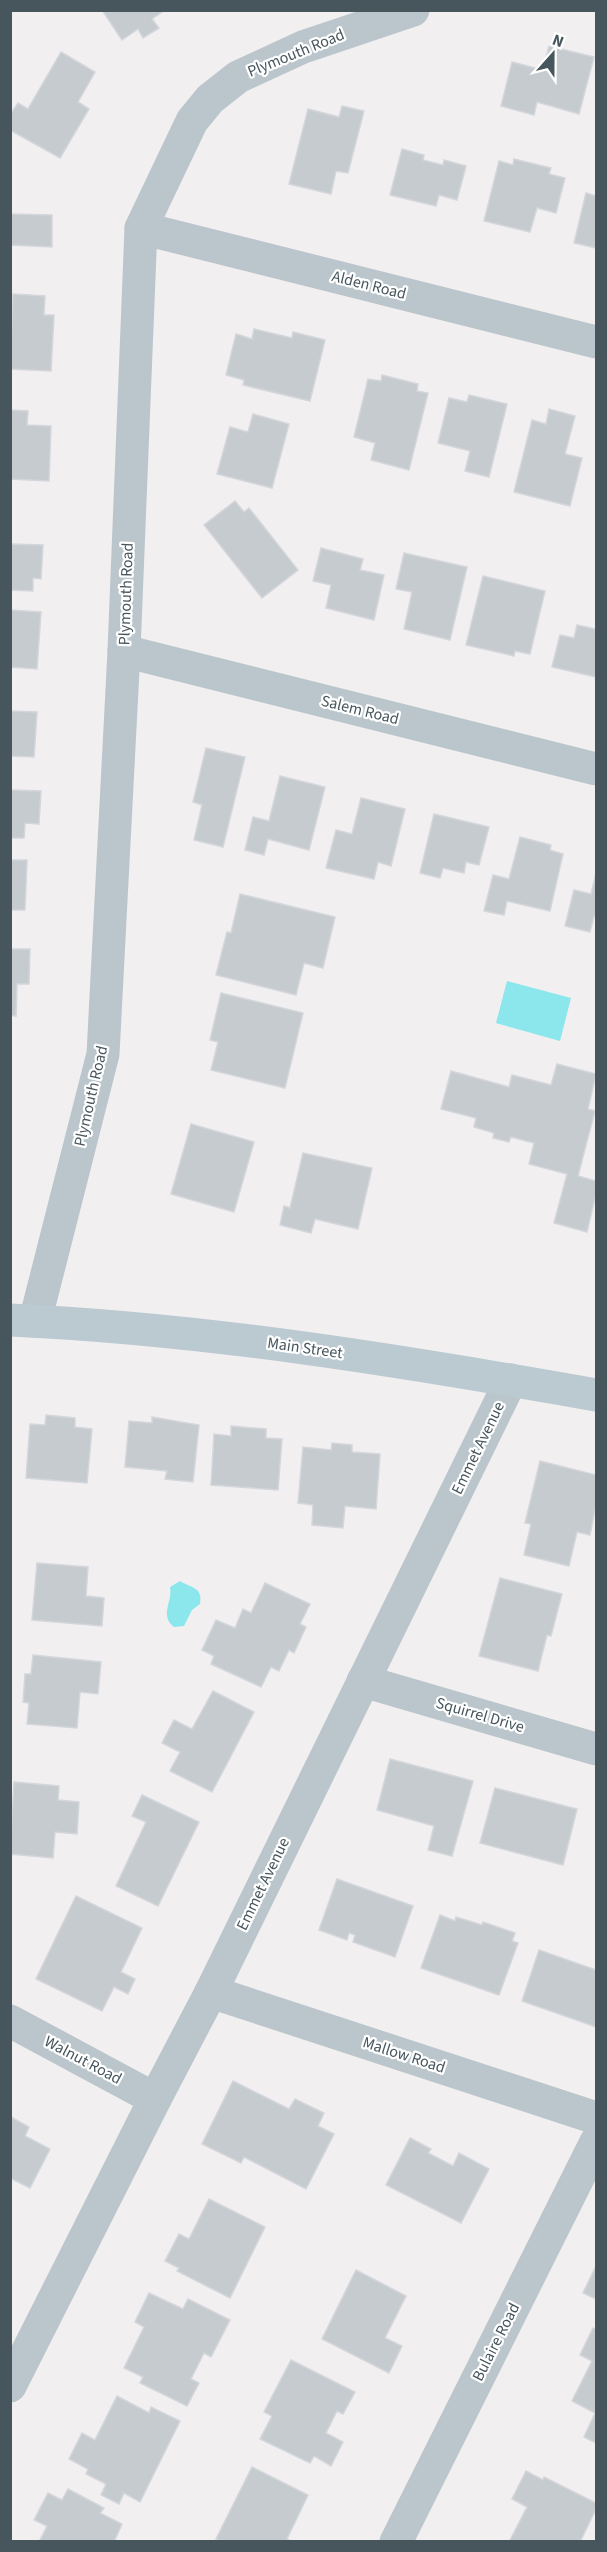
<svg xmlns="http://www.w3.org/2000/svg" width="607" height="2552" viewBox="0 0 607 2552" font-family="'Source Sans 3',sans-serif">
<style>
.water{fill:#8be7ec}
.building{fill:#c6cbcf;stroke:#d3d6db;stroke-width:1.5}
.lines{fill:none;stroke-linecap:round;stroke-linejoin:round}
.minor{stroke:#bbc6cc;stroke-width:33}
.secondary{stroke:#bbc9d1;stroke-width:33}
.labels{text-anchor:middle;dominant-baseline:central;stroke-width:4.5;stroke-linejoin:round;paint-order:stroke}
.street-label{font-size:16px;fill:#47565d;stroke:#fff}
</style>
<rect width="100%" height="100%" fill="#f2eff0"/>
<g class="water">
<path d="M507 981 571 998 560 1041 496 1023Z"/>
<path d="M180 1581C191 1588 203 1587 200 1604L192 1610 184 1626 174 1627C159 1615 173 1602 170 1587Z"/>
</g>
<g class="building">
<path d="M102 10H165L152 19 159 28 143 38 138 29 122 40Z"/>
<path d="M549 46 594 57 579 114 537 102 534 115 501 106 512 62 543 70Z"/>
<path d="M61 52 95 72 78 102 89 109 60 158 10 130V115L18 103 28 109Z"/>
<path d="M342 106 364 111 348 173 336 171 331 194 289 184 308 109 339 117Z"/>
<path d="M402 149 424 155 423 160 443 165 444 160 466 166 457 200 439 195 436 206 390 195Z"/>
<path d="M514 159 551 168 549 174 565 178 556 213 537 208 530 232 484 221 499 161 513 165Z"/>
<path d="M586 193 596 196V248L574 243Z"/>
<path d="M10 214 52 215V247L10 245Z"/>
<path d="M13 294 45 296 44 315H54L51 371 10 369Z"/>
<path d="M254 329 292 338 293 332 325 340 310 401 243 385 244 380 226 375 236 334 252 339Z"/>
<path d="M382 375 418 384 417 391 428 393 409 470 371 460 375 443 354 437 368 379 381 381Z"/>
<path d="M469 395 507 404 489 477 465 471 470 451 438 443 449 398 467 402Z"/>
<path d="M549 409 575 416 565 454 582 458 570 506 514 492 532 420 546 424Z"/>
<path d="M10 410 28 411 27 425 51 426 49 481 10 479Z"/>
<path d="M253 414 289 424 272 488 217 474 230 427 248 432Z"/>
<path d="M235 501 244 512 249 508 298 570 262 598 204 525Z"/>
<path d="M10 544 43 545 41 579 33 578V591L10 590Z"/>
<path d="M321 548 363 559 360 570 384 575 374 620 326 608 331 585 313 581Z"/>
<path d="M404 553 467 567 450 640 404 629 412 592 396 589Z"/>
<path d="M483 576 545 591 530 654 515 651 514 656 466 645Z"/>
<path d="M10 610 41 612 37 669 10 667Z"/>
<path d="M577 625 596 629V677L552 667 560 635 574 638Z"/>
<path d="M10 711 37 712 34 757 10 756Z"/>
<path d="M206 748 245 757 223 847 194 840 202 805 193 802Z"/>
<path d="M280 776 325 787 309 850 268 839 264 855 245 850 253 817 269 821Z"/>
<path d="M10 790 41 791 39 824 25 823 24 838H10Z"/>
<path d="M361 798 405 809 391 866 378 862 374 879 326 868 336 830 352 834Z"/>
<path d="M434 814 489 827 479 865 466 862 464 873 443 868 440 878 420 873Z"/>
<path d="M520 837 551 845 550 850 563 854 550 911 507 901 504 915 484 911 493 875 509 879Z"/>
<path d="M10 860H27L25 910H10Z"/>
<path d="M596 873V917L594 916 590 932 565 926 574 890 591 894Z"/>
<path d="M240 894 335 917 323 968 304 963 296 995 216 975 227 932 231 933Z"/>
<path d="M10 949H30L29 984H17L16 1016 10 1015Z"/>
<path d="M221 993 303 1013 285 1088 211 1070 218 1042 210 1040Z"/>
<path d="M557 1064 596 1074 588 1109 595 1111 578 1176 596 1181V1194L587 1232 554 1223 567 1174 529 1164 534 1143 511 1137 509 1142 493 1138 494 1133 474 1127 476 1118 441 1109 451 1071 509 1087 512 1075 551 1085Z"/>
<path d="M191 1124 254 1142 234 1212 171 1194Z"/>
<path d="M303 1153 372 1168 358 1229 315 1219 311 1233 280 1225 284 1206 290 1208Z"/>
<path d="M46 1415 75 1418V1427L92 1429 87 1483 26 1478 30 1424 45 1425Z"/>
<path d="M152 1417 199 1425 193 1482 165 1479 167 1471 125 1467 129 1421 152 1423Z"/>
<path d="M231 1426 266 1429V1438L282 1439 278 1490 211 1485 214 1434 231 1436Z"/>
<path d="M332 1443 352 1445V1452L380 1454 376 1509 345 1506 343 1528 312 1525 313 1505 298 1503 303 1447 331 1450Z"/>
<path d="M540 1461 596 1475V1505L590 1535 577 1532 569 1566 524 1555 531 1524 525 1523Z"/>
<path d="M37 1563 88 1567 86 1596 104 1598 102 1626 32 1620Z"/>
<path d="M500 1578 562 1594 551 1636 547 1635 538 1671 479 1656Z"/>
<path d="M265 1583 310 1604 300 1624 306 1627 294 1653 289 1650 279 1671 271 1667 261 1687 211 1664 214 1656 202 1650 216 1620 235 1628 243 1609 251 1613Z"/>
<path d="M33 1655 101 1662 98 1694 80 1692 77 1728 27 1724 29 1703 23 1702 25 1674H31Z"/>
<path d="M213 1691 254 1712 212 1792 170 1771 180 1752 162 1743 174 1720 192 1729Z"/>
<path d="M390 1759 473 1781 452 1856 428 1850 434 1826 377 1810Z"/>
<path d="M14 1782 59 1786 58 1800 79 1802 77 1834 55 1832 53 1858 10 1854Z"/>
<path d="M495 1788 577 1809 563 1865 480 1843Z"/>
<path d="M142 1795 199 1822 158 1906 116 1886 146 1822 132 1816Z"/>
<path d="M337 1879 413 1906 395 1957 353 1942 355 1935 349 1933 347 1940 319 1930Z"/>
<path d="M76 1896 142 1928 121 1972 135 1979 128 1994 114 1987 102 2011 36 1979Z"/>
<path d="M440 1915 455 1921 456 1917 482 1925 483 1922 515 1933 512 1941 518 1943 499 1995 421 1968Z"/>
<path d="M539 1950 596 1970V2027L522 2001Z"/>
<path d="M233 2081 289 2109 295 2099 324 2113 318 2126 334 2134 306 2189 244 2157 241 2163 202 2144Z"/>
<path d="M11 2117 29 2127 25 2136 50 2149 30 2188 10 2178Z"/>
<path d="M410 2138 431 2149 428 2153 453 2166 459 2153 489 2169 461 2223 386 2185Z"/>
<path d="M209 2199 265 2227 230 2298 177 2271 179 2268 165 2261 179 2234 189 2239Z"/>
<path d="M595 2268H596V2299L583 2293Z"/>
<path d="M356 2270 406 2296 385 2338 402 2346 389 2373 322 2339Z"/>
<path d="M149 2293 183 2309 188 2299 230 2320 211 2357 204 2353 191 2379 199 2383 187 2406 140 2383 143 2377 124 2368 144 2327 135 2322Z"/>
<path d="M593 2328 596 2330V2443L584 2437 595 2413 572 2401 592 2361 580 2355Z"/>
<path d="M291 2360 355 2392 343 2414 337 2411 326 2433 343 2442 331 2466 314 2456 310 2463 260 2439 272 2416 264 2412Z"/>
<path d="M117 2396 149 2413 151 2407 180 2421 140 2502 124 2493 119 2504 101 2495 106 2484 86 2474 88 2469 69 2459 82 2433 95 2440Z"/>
<path d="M252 2467 308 2495 287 2539 292 2542H221L216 2539Z"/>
<path d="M526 2471 543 2480 544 2477 596 2503V2509L580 2542H509L527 2507 512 2499Z"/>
<path d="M68 2489 104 2508 100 2513 122 2524 114 2542H39L47 2526 34 2520 48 2493 62 2500Z"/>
</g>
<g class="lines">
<g class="minor">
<path d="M141 228 596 342"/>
<path d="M124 651 596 769"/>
<path d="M35 1321 103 1054 124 651 141 228 192 121 210 99 238 77 303 47 413 10"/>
<path d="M363 1681 596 1749"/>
<path d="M211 1992 596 2118"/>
<path d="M10 2021 155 2099"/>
<path d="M10 2386 155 2099 211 1992 511 1380"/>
<path d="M396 2542 596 2142"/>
</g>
<path class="secondary" d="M10 1320C208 1329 403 1361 596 1395"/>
</g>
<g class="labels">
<g class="street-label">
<text transform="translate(296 53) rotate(-22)">Plymouth Road</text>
<text transform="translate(369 285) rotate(14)">Alden Road</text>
<text transform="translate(126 594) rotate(-88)">Plymouth Road</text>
<text transform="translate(360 710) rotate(14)">Salem Road</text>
<text transform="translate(91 1096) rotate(-77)">Plymouth Road</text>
<text transform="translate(305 1348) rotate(8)">Main Street</text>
<text transform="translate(478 1448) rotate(-64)">Emmet Avenue</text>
<text transform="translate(480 1715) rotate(16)">Squirrel Drive</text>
<text transform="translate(263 1884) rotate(-64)">Emmet Avenue</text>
<text transform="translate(404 2055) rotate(18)">Mallow Road</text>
<text transform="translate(83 2060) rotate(28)">Walnut Road</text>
<text transform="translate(496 2342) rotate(-63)">Bulaire Road</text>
</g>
</g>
<rect width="607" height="2552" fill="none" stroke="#47565d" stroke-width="24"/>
<g transform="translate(553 54) rotate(21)" stroke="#ffffff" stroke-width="4.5" paint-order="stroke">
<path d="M0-4.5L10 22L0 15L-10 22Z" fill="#47565d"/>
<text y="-9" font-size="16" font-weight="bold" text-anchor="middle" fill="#47565d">N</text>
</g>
</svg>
